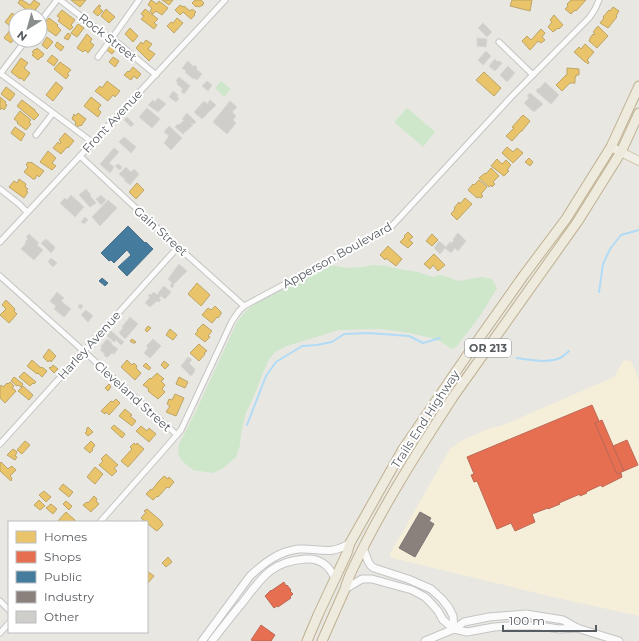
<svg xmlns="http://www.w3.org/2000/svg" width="639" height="641" viewBox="0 0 639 641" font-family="Montserrat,sans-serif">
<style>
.commercial{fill:#f5eed8}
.green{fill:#cee7cb}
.homes{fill:#e9c46a;stroke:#bda567}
.shops{fill:#e76f51;stroke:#bc6956}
.public{fill:#457b9d;stroke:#4a728b}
.industry{fill:#8a817c;stroke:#7b7674}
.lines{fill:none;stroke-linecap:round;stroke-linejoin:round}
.stream{stroke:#b2dbf6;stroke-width:2}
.building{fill:#cfcecb;stroke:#d8d6d1}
.street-casing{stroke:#c4c4c3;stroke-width:7}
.secondary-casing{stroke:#c4c5c4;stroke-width:9}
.primary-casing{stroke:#d3c8ad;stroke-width:10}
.highway-casing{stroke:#bfb090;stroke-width:11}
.street{stroke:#fcfbfb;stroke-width:5}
.secondary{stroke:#fcfbfb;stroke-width:7}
.primary{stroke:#f1efe5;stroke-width:8}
.highway{stroke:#eeeade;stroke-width:9}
.labels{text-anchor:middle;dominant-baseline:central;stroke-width:4;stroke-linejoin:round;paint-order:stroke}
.shield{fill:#fff;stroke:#898d90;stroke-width:1}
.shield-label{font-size:11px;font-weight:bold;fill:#575c61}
.street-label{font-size:12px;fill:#575c61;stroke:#fff}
</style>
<rect width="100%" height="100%" fill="#e8e7e2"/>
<path class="commercial" d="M626 360 631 361 639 380V616L553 597 392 558 390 556V554L450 449 461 441 490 428 501 426 614 377 623 361Z"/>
<g class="green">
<path d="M221 81 231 89 224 97 215 88Z"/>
<path d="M407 108 435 132 423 147 394 122Z"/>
<path d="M331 265 348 268 362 267 374 265 387 266 394 268 418 272 433 277 440 275 451 278 458 281 482 277 492 279 497 288 480 316 456 347 452 349 446 345 436 339 409 333 381 329 339 330 287 346 275 352 268 361 253 398 245 415 241 435 240 445 236 457 222 469 212 473 193 470 181 460 178 453 179 444 196 411 237 322 246 311 253 305Z"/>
</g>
<g class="homes">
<path d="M20 0H22L30 5 34 0 40 4 32 14 18 3Z"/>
<path d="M71 0H86L80 7Z"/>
<path d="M151 0 157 4 159 1 168 8 162 15 156 11 153 14 150 11 152 8 148 5Z"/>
<path d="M162 0H173L169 5Z"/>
<path d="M195 0H201L204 3 203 4V5L199 7 197 6 196 7 192 3Z"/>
<path d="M512 0H532L530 11 510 6Z"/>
<path d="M571 0H586L576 11 575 10 571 14 565 9 568 6 567 4Z"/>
<path d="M99 5 101 6 99 8 103 11 98 16 93 12Z"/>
<path d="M180 5 183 7 184 6 190 11 192 9 196 12 194 14 195 15 191 19 183 12 180 15 175 10Z"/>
<path d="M613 7 619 11 616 16 617 17 608 28 600 23 604 18 603 17 609 10 610 11Z"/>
<path d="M106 9 115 17 109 23 101 16Z"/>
<path d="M145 9 158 19 154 23 157 25 154 29 141 19 144 16 141 14Z"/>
<path d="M62 10 75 20 71 25 73 27 70 30 58 21 60 18 57 16Z"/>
<path d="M12 13 16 16V28L15 30 5 22Z"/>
<path d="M554 15 563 25 559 29 558 28 553 32 548 27 552 22 550 20Z"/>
<path d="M49 18 58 25 57 26 61 30 56 36 42 26Z"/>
<path d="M177 18 183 23 174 33 167 26 171 22 173 23Z"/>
<path d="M78 24 84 28 77 37 71 33Z"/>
<path d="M598 26 608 36 597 48 589 41 590 39V38L593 34 594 35 595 34 593 32Z"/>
<path d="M130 28 138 36 133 42 125 34Z"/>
<path d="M11 29 16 33V36L11 43 4 38Z"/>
<path d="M541 29 545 33 542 37 545 40 541 43 538 41 530 50 522 41 527 36 531 40Z"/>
<path d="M68 33 71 35 68 40 64 38Z"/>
<path d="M87 34 92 39 90 42 94 45 88 53 85 50 83 52 77 48Z"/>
<path d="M47 37 53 42 47 49 42 45Z"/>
<path d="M146 40 152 44 148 49 155 54 149 61 136 48 141 42 143 44Z"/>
<path d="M57 42 64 47 61 51 55 46Z"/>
<path d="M585 44 594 52 587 60 589 62 588 64 586 62H585L574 52 579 47 581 49Z"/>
<path d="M110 45 116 49 112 54 107 50Z"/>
<path d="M37 48 44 54 42 57H41L38 60 32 55 34 53 32 52 35 49 36 50Z"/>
<path d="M52 55 58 60 54 66 47 61Z"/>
<path d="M113 57 119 61 115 67 109 62Z"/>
<path d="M21 58 28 63 24 68 30 73 24 81 21 78 20 79 11 72Z"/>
<path d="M60 62 71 70 67 74 69 75 66 79 54 69Z"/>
<path d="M133 67 141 74 137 79 134 76 131 80 124 75 128 71 129 72Z"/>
<path d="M567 68 579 69V75H576V77H575V83H570L562 91 556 85 566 75H567Z"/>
<path d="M484 72 501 88 494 96 476 80Z"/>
<path d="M107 81 120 91 115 97 113 95 108 101 95 91 100 86 102 88Z"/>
<path d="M56 82 63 88 53 101 46 95Z"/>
<path d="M6 87 15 94 10 101 1 94Z"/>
<path d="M0 97 6 102 5 104 7 105 4 110 2 108 0 110Z"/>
<path d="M91 97 101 105 98 109 101 112 98 117 84 106Z"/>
<path d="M22 100 35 110V111L39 115 34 120 17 106Z"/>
<path d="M20 111 31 120 29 122 31 124 26 130 17 123 18 122 14 119Z"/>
<path d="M78 113 86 119 81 126 80 125 78 127 75 125 76 122 72 119 74 114 75 116Z"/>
<path d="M523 115 530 121 522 131H521L512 141 506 136 514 128 512 127Z"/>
<path d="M15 127 25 134 21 141 11 133Z"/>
<path d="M65 133 74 141 68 148 67 147 61 154 53 148 58 142 60 144 61 142 59 140Z"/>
<path d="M507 147 513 152 517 148 523 153 513 163 502 153Z"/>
<path d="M48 151 56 158 52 163 56 166 52 170 40 162Z"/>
<path d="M529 158 533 162 530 166 525 162Z"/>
<path d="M497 159 502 164 506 160 511 165 507 170 509 171 504 176 491 166Z"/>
<path d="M28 162 30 163 31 162 44 171 39 177 37 175 35 179H33L24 172 28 167 26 165Z"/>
<path d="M491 168 499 176 493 182 495 184 492 187 491 185 489 187 479 178 485 173 486 174Z"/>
<path d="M19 179 26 184 25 187 28 189 26 191 28 192 24 198 9 187 14 181 17 183Z"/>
<path d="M479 180 487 187 481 194 483 196 481 198 479 197 477 198 468 190 473 184 474 185Z"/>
<path d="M137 183 144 190 136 199 129 192Z"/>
<path d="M465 198 472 204 457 220 451 214 455 209 454 208 459 202 460 204Z"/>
<path d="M408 232 413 237 409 240 413 243 408 248 400 242 405 237 404 236Z"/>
<path d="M432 234 438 240 432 246 426 241Z"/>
<path d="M388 246 402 259 396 266 386 258 385 260 380 255Z"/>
<path d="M434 254 445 265 438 271 433 265 430 269 424 264Z"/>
<path d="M197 283 210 295 201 306 188 294Z"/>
<path d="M6 300 15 309 14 311 17 314 9 323 0 315 6 309 2 305Z"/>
<path d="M215 306 221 312V314L218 318 217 317 212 323 202 315 208 308 211 310Z"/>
<path d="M203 324 212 331 208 336 210 337 205 342 195 334 198 331 197 330Z"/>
<path d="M148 326 151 328 147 332 145 330Z"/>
<path d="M170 329 177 335 173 340 166 335Z"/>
<path d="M132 339 136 342 135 343H133L130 341Z"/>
<path d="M199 344 207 351 204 353 205 354 199 361 190 353Z"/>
<path d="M49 349 56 356 51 362 50 360 48 362 43 357Z"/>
<path d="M32 360 41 368 42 367 47 371 42 377 38 373 37 374 27 366Z"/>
<path d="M127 360 132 365 134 363 137 366 136 368 141 373 135 380 121 367Z"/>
<path d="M164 361 169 365 165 369 161 365Z"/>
<path d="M146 363 151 368 149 370 143 366Z"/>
<path d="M53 365 58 369 54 373 49 368 50 367 51 368Z"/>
<path d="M24 372 36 382 34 384 33 383 30 386 19 377Z"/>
<path d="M157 373 164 379 161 381 165 385 162 389 165 392 158 399 148 391 149 389 143 385 150 378 151 379Z"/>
<path d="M14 377 23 384 21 387 18 385 17 386 11 381Z"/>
<path d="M179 377 188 382 185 388 176 384Z"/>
<path d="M10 382 14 386 12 388 16 391 5 403 0 398V387L1 385 3 387 7 383 8 384Z"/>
<path d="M109 384 111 387 108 391 105 388Z"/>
<path d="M23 386 33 395 29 400 18 391Z"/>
<path d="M175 394 184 398 176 416 166 412 170 406 167 404 169 399 172 400Z"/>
<path d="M116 399 120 403 109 415 106 412 105 414 101 411 111 401 113 402Z"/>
<path d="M125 409 132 415 130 416 136 421 132 426 119 416Z"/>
<path d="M114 425 125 434 122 438 111 428Z"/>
<path d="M141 426 147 431 149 428 156 434 149 442 136 431Z"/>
<path d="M88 427 93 432 88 436 85 433 87 431 86 430Z"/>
<path d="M25 441 30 445 22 454 17 450Z"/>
<path d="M91 441 95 445 92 449 93 450 90 453 84 448Z"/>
<path d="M134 443 136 445 137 443 144 449 128 467 121 461 132 449 130 447Z"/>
<path d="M13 449 17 452 15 456 17 457 15 460 7 455Z"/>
<path d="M106 454 118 465 114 468 117 471 112 476 99 465 103 461 101 459Z"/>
<path d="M1 462 8 469 9 468 12 466 16 470 10 476 12 478 11 481 0 471V463Z"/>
<path d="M95 467 103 474 95 484 87 477Z"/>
<path d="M164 476 168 479 169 477 174 482 169 488 167 487 158 497 157 496 153 500 146 494 151 489 152 490 158 482Z"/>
<path d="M63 484 73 492 69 497 59 489Z"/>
<path d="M44 491 51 497 46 502 39 495Z"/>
<path d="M94 496 97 499 96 501 99 504 94 509H93L91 512 83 505 87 502 88 503Z"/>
<path d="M39 500 45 506 40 510 34 505Z"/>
<path d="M66 501 72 506 69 510 63 504Z"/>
<path d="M51 504 57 509 53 514 46 508Z"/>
<path d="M147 509 161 521 163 525 157 531 154 529 141 518 146 512 144 511Z"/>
<path d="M66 512 77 522H57Z"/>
<path d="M168 557 172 562 166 567 162 563Z"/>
<path d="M147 571 154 576 147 584Z"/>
</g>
<g class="shops">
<path d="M592 405 599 421 595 423 617 474 621 473 622 477 602 487 601 485 586 492 587 493 580 496V494L559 503 560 504 548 509V508L532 514 535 522 515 531 511 523 497 529 477 481 474 482 471 475 474 474 467 457Z"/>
<path d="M602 420 624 471 617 474 595 423Z"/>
<path d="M627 440 638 465 624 471 613 446Z"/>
<path d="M284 582 286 586 287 585 291 590 290 591 293 594 290 597 291 598 278 607 277 606 274 608 265 596 271 590V591Z"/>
<path d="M261 625 275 635 271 641H253L251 640Z"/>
</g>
<g class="public">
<path d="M128 226 145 243 146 242 153 249 127 276 118 267 131 255 127 250 114 263 111 260 109 261 101 253Z"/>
<path d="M102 278 108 283 105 286 99 281Z"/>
</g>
<path class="industry" d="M420 512 431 518 429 521 434 524 415 557 399 548Z"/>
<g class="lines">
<g class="stream">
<path d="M599 292 603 264 610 249 621 235 639 230"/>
<path d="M517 358C531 360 549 364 562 357 564 355 567 353 569 351"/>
<path d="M247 425 266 376 276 362 302 346 317 345 332 342 344 334 368 333 409 336 423 343 440 338"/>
</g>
</g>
<g class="building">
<path d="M483 23 492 32 487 37 478 28Z"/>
<path d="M477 38 487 39 486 47 477 46Z"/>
<path d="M486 51 491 56 483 65 478 60Z"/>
<path d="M495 59 497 62 498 61 502 63 495 71 489 66Z"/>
<path d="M188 61 194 67 195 65 197 67 196 69 202 74 197 80 194 78 193 79 185 72 186 71 182 68Z"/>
<path d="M508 66 515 73 507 82 500 75Z"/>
<path d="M179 77 190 86 184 94 181 91 183 89 177 84 178 83 176 81Z"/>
<path d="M207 81 212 85 208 91 202 86Z"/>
<path d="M545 82 559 95 551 104 536 91 538 88 539 89Z"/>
<path d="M173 91 178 95 177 97 179 99 176 102 169 97Z"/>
<path d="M530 93 543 104 534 112 524 103 529 98 527 96Z"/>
<path d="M158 98 166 104 158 112 148 105 153 100 155 102Z"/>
<path d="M210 100 216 105 202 119 194 112 204 101 207 104Z"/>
<path d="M230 101 237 107 232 112 236 116 233 120 236 123 227 134 213 122Z"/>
<path d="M147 108 160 119 152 128 139 117Z"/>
<path d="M187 113 196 122 194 124 192 123 191 124 193 125 183 134 175 127 178 124 179 125 184 120 182 119Z"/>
<path d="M127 117 134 124 131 127 124 120Z"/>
<path d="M169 126 182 138 171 150 164 143 169 136 164 132Z"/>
<path d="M124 137 136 147 131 153 119 142Z"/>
<path d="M114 148 119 152 109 163 114 167 110 173 100 164Z"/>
<path d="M118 164 122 167 120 170 115 166Z"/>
<path d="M126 167 131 172 134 169 139 174 130 185 124 180 125 179 119 174Z"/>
<path d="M86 189 91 195 90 196 96 203 90 207 79 195Z"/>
<path d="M71 195 84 207 75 217 60 203 65 198 67 200Z"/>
<path d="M101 195 106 200 101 205 96 199Z"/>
<path d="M108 200 117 208 100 226 92 217Z"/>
<path d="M85 217 88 220 84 224 81 222Z"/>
<path d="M458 233 466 241 458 251 455 248 451 253 445 248 440 254 434 248 439 241 446 247 450 242 452 243 454 240 453 239Z"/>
<path d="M29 234 39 243 37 245 43 250 34 260 21 249 26 243 25 242 28 239 26 237Z"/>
<path d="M46 239 55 247H54L55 248 51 253 41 243Z"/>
<path d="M51 258 57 263 53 267 48 262Z"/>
<path d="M179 264 187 271 173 285 174 286 172 288 170 286 172 283 168 279Z"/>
<path d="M164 286 171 292 165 299 161 296 159 298 161 300 159 302 157 301 150 307 145 303 150 297 148 296 150 294 151 295 154 292 157 295 158 294V293Z"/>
<path d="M57 292 64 298 61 301 71 309 64 317 54 309 56 306 50 301Z"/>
<path d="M80 304 83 306 81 309 78 307Z"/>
<path d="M86 310 93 316 88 322 81 315Z"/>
<path d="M130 317 138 324 125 339 119 333 123 328 122 327Z"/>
<path d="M111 331 124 342 121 345 116 340 114 342 107 336Z"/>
<path d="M107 339 112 343 111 344 118 349 114 354 112 353 108 357H106L104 355 105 354 100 350 102 348 101 346Z"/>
<path d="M153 339 161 346 150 358 144 353 148 348 146 346Z"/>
<path d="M188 357 192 360 189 363 195 369 194 370 195 371 191 376 181 366Z"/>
</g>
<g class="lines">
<defs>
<g id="street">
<path d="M60 0 104 34 112 38 156 75"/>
<path d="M40 22 57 0"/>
<path d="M499 42 533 75"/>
<path d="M98 57 112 38 139 0"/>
<path d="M0 74 26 40"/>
<path d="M1 74 92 142"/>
<path d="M36 135 53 113"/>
<path d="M80 156 168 238 244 306"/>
<path d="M0 189 19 204 27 212"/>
<path d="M0 242 225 0"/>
<path d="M0 276 177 435"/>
<path d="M0 444 178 247"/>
<path d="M100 522 162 452 181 430 232 321 239 311 244 306 390 228 513 95 589 18 595 9 599 0"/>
<path d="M0 601 9 610"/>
<path d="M0 633 9 623"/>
</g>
<g id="secondary">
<path d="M363 548 368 561 371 566 374 568 408 579 431 589 442 599 449 608 453 616 454 629"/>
<path d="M345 589 362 579H372L412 590 425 597 431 603 438 611 443 620 454 629 467 632 494 627 508 626H539L559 629 577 628"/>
<path d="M202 641 250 576C264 563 279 551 299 549 320 548 330 556 350 543"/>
<path d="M212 641C222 628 232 615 243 602 262 577 272 561 306 559 321 558 329 566 335 578"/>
<path d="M425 641 454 629 464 622 489 617 526 614 563 620 577 628 619 641"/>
</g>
<path id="primary" d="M611 147 639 161"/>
<g id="highway">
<path d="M307 641 318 615 347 553 350 543 403 449 466 357 524 275 566 219 611 147 639 86"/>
<path d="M322 641 345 589C349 573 358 559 365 544 391 493 422 445 453 397L578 221 621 152 639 113"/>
</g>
</defs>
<use href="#street" class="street-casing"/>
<use href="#secondary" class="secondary-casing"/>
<use href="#primary" class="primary-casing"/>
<use href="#highway" class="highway-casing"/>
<use href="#street" class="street"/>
<use href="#secondary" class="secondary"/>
<use href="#primary" class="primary"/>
<use href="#highway" class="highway"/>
</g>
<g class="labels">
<rect class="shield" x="465" y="339" width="46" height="18" rx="3"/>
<g class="shield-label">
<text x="488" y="348">OR 213</text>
</g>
<g class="street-label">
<text transform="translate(108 37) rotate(38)">Rock Street</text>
<text transform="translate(112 121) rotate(-47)">Front Avenue</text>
<text transform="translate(161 231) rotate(42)">Gain Street</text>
<text transform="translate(337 255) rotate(-29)">Apperson Boulevard</text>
<text transform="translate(89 345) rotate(-48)">Harley Avenue</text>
<text transform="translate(133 396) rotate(42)">Cleveland Street</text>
<text transform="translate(425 419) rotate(-57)">Trails End Highway</text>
</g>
</g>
<rect x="8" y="521" width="140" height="112" fill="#ffffff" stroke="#bcbec0"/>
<rect x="16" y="531" width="20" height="12" fill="#e9c46a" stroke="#bcbec0"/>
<text x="44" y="541" font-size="12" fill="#575c61">Homes</text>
<rect x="16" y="551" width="20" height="12" fill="#e76f51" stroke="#bcbec0"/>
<text x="44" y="561" font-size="12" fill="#575c61">Shops</text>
<rect x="16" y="571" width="20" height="12" fill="#457b9d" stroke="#bcbec0"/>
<text x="44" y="581" font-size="12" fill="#575c61">Public</text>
<rect x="16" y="591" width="20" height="12" fill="#8a817c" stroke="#bcbec0"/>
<text x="44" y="601" font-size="12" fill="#575c61">Industry</text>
<rect x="16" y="611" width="20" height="12" fill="#cfcecb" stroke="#bcbec0"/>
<text x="44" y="621" font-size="12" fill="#575c61">Other</text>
<g transform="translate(28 28) rotate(217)"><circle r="19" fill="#ffffff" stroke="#bcbec0"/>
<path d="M0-3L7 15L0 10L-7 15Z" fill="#8a8d8e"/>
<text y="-6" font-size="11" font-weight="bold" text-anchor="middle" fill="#575c61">N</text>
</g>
<path d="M503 625v6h93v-6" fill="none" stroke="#575c61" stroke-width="2"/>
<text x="509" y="625" font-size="12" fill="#575c61" stroke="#ffffff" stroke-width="3" paint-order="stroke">100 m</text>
</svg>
